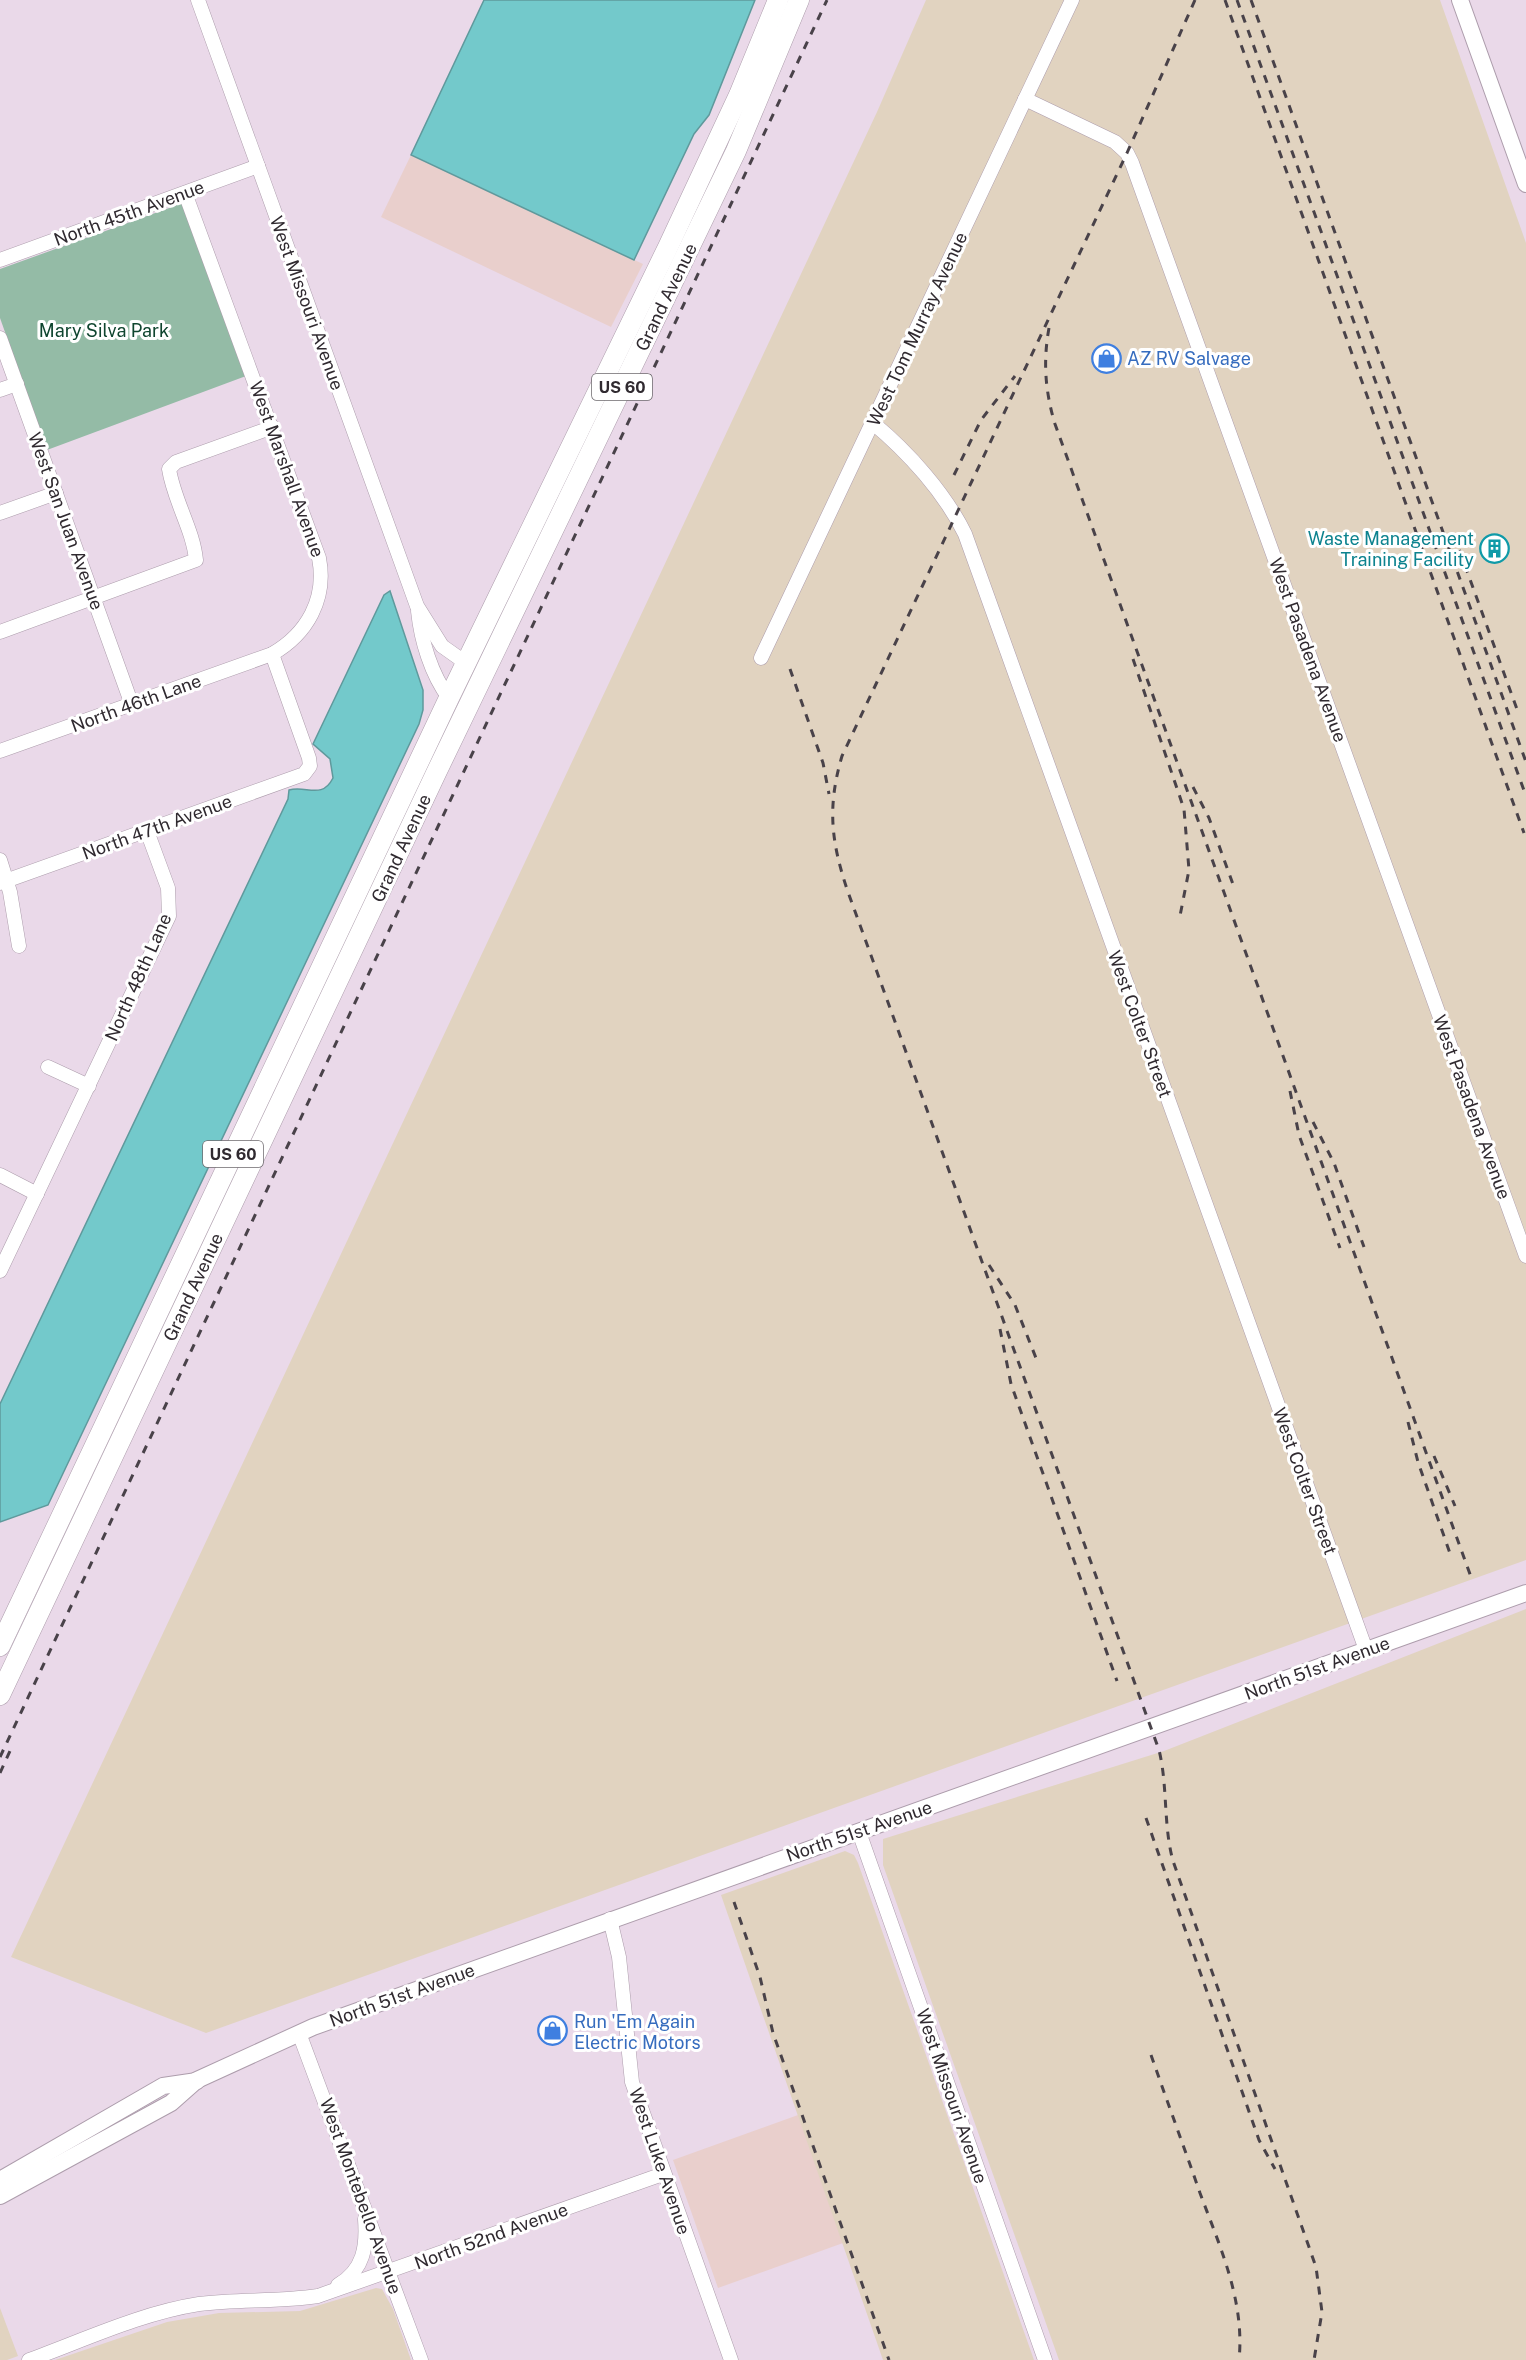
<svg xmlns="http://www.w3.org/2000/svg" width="1526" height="2360" viewBox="0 0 1526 2360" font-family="'Public Sans',sans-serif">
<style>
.commercial{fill:#e9cfcc}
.industrial{fill:#e1d3c0}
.green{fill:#94bba6}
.water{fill:#73c9cb;stroke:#5f999c;stroke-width:1.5}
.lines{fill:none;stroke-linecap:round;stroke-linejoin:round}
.minor-casing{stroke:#ad9dac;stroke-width:15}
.major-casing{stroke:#ad9dac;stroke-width:18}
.highway-casing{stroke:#ad9dac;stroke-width:21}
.minor{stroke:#fff;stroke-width:14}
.major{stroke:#fff;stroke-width:16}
.highway{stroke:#fff;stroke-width:20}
.rail{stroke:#494249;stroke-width:3;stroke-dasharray:8 8;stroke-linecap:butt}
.labels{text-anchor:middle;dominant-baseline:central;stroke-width:6;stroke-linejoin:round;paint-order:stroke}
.shield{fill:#fff;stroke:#6e6a6e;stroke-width:1.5}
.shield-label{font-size:16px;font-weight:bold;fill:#302a30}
.street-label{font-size:18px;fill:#302a30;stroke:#fff}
.park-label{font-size:18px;fill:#0f452f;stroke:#fff}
.shop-label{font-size:18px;fill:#366cbe;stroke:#fff;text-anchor:start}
.culture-label{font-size:18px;fill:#0d838f;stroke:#fff;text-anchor:end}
</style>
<rect width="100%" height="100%" fill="#ead9e9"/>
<g class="commercial">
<path d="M411 155 643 264 611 327 381 217Z"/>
<path d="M798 2115 843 2243 718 2288 673 2160Z"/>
</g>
<g class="industrial">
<path d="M926 0H1440L1526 243V1560L206 2033 11 1957 877 112Z"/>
<path d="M1526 1609V2360H1059L883 1865V1839L1164 1751Z"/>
<path d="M845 1851 854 1855 858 1863 1034 2360H883L721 1895Z"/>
<path d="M376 2288 382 2289 393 2309 411 2360H55L167 2322 219 2313 300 2311Z"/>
<path d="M0 2308 18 2356 7 2360H0Z"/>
</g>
<path class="green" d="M183 203 246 376 47 450 0 318V269Z"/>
<g class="water">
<path d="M484 0H755L709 115 694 134 634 260 411 155Z"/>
<path d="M390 591 423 690V710L419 724 48 1505 0 1522V1404L288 799 289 790C306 785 322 800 333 778L330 759 313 744 384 595Z"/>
</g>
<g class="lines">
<defs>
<g id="minor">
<path d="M198 0 417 606 442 646 466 663"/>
<path d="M1025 99 1115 142 1127 153 1132 163 1526 1256"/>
<path d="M0 260 258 166"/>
<path d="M0 338 132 705"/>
<path d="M0 390 17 384"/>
<path d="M873 423C908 452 945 493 965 534L1366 1650"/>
<path d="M0 513 56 493"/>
<path d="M418 611C421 640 431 674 449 698"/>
<path d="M0 632 196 560C193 529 174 501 169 469L176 462 273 427"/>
<path d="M761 658 1072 0"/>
<path d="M0 751 272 654C307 634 327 599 319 558L185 193"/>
<path d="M0 860 10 892 19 946"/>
<path d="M0 883 304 774 310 766 309 758 272 654"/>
<path d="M48 1067 89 1086"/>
<path d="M0 1175 37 1194"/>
<path d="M0 1271 169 916 168 888 147 831"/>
<path d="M859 1832 1045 2360"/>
<path d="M610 1919 619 1957 632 2082 731 2360"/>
<path d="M299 2033 421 2360"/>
<path d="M338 2285C364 2270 367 2246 365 2219"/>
<path d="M29 2360C84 2340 141 2313 199 2304 238 2299 278 2302 318 2296L663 2174"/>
</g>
<g id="major">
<path d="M1460 0 1526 184"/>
<path d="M0 2180 163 2086 197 2081"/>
<path d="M0 2196 171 2103 197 2080 313 2027 1526 1593"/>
</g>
<g id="highway">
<path d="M0 1646 449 698 668 247 739 95 778 0"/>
<path d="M0 1695 437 771 736 151 799 0"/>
</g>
</defs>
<use href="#minor" class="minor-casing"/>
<use href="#major" class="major-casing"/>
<use href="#highway" class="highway-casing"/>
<use href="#minor" class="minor"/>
<use href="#major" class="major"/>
<use href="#highway" class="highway"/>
<g class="rail">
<path d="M1195 0 1127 153 842 756C827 807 831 842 848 892L1159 1750C1168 1787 1163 1824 1173 1861L1316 2267 1322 2312 1314 2360"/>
<path d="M1225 0 1524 833"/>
<path d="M1237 0 1526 796"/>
<path d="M1251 0 1526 762"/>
<path d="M1049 328C1043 361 1045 391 1055 424L1471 1577"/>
<path d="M954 475 981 420 1015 376"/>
<path d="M1454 535 1518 712"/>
<path d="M1133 659 1184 809 1189 870 1179 921"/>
<path d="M790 669 823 763 829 794"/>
<path d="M1193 787 1209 818 1234 887"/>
<path d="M1290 1091 1299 1135 1340 1248"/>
<path d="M1313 1122 1334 1163 1364 1247"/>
<path d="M989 1265 1015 1305 1036 1358"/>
<path d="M1000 1329 1011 1384 1117 1681"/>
<path d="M1408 1422 1418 1462 1452 1559"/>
<path d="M1434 1456 1455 1506"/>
<path d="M0 1757 827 0"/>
<path d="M0 1773 10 1751"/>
<path d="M1146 1818 1259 2140 1275 2169"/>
<path d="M734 1902 760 1977 773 2033 889 2360"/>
<path d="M1151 2055C1167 2101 1184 2147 1200 2193 1220 2247 1245 2301 1239 2360"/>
</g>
</g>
<defs>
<symbol id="shop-ring" viewBox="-11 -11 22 22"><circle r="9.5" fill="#fff" stroke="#3f7fe0" stroke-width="1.5"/><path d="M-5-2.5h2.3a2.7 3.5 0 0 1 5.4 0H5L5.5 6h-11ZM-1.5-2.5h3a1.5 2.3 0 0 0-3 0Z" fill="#3f7fe0"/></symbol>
<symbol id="building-ring" viewBox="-11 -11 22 22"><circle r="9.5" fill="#fff" stroke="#0f9aa8" stroke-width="1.5"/><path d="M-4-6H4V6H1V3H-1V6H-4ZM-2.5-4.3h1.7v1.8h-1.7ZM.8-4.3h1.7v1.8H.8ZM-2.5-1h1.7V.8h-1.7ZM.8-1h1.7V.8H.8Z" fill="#0f9aa8"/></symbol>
</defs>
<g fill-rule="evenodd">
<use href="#shop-ring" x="1090" y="342" width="33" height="33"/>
<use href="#building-ring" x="1478" y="532" width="33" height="33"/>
<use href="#shop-ring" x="536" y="2014" width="33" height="33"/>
</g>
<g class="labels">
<g class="shield">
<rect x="592" y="374" width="60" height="26" rx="4.5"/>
<rect x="203" y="1141" width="60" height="26" rx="4.5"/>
</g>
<g class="shield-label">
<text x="622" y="387">US 60</text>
<text x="233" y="1154">US 60</text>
</g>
<g class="street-label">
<text transform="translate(129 213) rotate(-20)">North 45th Avenue</text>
<text transform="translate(666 297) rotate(-64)">Grand Avenue</text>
<text transform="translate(307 303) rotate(70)">West Missouri Avenue</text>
<text transform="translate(917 329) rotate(-65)">West Tom Murray Avenue</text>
<text transform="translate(287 469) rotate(70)">West Marshall Avenue</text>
<text transform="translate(66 521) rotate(70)">West San Juan Avenue</text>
<text transform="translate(1308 650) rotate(70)">West Pasadena Avenue</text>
<text transform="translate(136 703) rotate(-20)">North 46th Lane</text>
<text transform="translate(157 827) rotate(-20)">North 47th Avenue</text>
<text transform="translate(401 848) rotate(-65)">Grand Avenue</text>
<text transform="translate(138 977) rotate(-66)">North 48th Lane</text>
<text transform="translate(1140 1024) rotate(70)">West Colter Street</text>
<text transform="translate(1472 1107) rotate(70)">West Pasadena Avenue</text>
<text transform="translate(193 1287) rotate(-65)">Grand Avenue</text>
<text transform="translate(1305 1481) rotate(70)">West Colter Street</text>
<text transform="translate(1317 1668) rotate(-20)">North 51st Avenue</text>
<text transform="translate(859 1831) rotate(-19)">North 51st Avenue</text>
<text transform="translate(402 1995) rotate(-20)">North 51st Avenue</text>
<text transform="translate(952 2096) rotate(71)">West Missouri Avenue</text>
<text transform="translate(660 2161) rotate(71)">West Luke Avenue</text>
<text transform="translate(361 2196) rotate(70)">West Montebello Avenue</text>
<text transform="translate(491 2236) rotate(-20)">North 52nd Avenue</text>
</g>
<g class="park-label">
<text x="104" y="330">Mary Silva Park</text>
</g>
<g class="shop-label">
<text x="1127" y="358">AZ RV Salvage</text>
<text x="574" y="2021">Run 'Em Again<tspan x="574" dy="21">Electric Motors</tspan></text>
</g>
<g class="culture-label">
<text x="1474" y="538">Waste Management<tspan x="1474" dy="21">Training Facility</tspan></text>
</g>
</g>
</svg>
